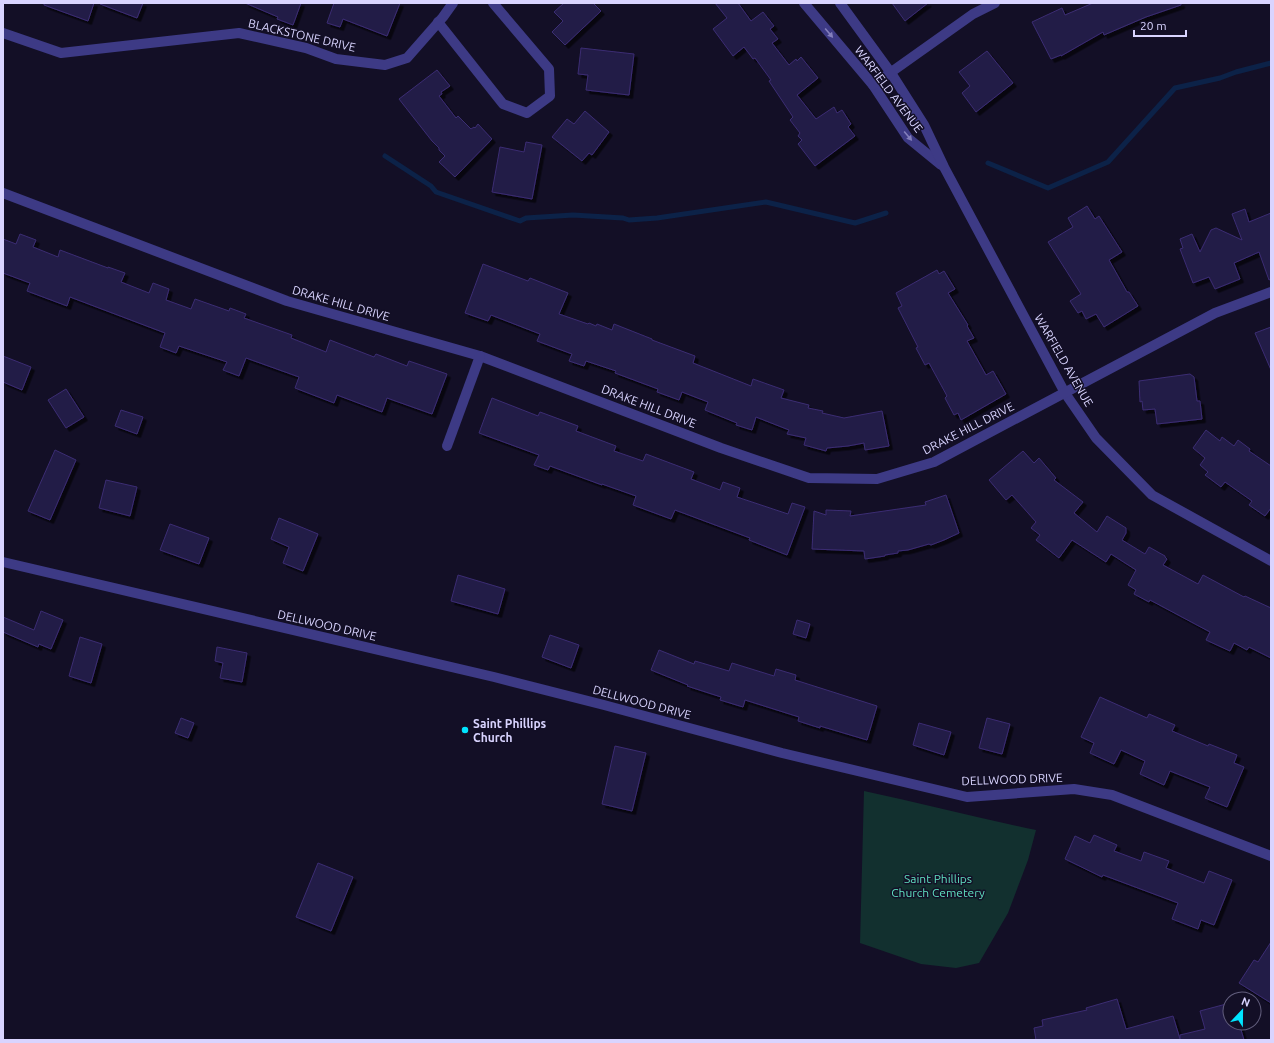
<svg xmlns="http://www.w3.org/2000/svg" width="1274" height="1043" viewBox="0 0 1274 1043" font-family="Ubuntu,sans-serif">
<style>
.green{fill:#12302f}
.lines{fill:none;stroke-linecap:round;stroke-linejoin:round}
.stream{stroke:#0c2248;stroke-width:5}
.building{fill:#241b47;stroke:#3b2d73;filter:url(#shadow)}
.street{stroke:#3d3a85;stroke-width:10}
.oneway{fill:#837fbc}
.poi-dot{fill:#00e5ff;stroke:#130f26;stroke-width:1.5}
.labels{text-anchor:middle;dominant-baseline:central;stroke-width:3;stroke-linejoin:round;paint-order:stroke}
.street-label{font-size:12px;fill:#d9d4ff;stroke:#130f26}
.poi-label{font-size:12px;font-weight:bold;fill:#d9d4ff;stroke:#130f26;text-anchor:start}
.park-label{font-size:12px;fill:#5fe0c0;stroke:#130f26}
</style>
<defs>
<filter id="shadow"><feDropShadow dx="3.5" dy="3.5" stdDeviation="0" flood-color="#0009"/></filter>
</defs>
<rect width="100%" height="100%" fill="#130f26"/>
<path class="green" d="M864 791C921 803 978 818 1036 830L1028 860 1008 913 979 963 956 968 921 964 860 943Z"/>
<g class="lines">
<g class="stream">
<path d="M385 156 431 186 436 192 520 221 526 218 573 215 623 218 629 220 657 218 766 202 855 223 886 213"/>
<path d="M988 163 1048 188 1108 162 1175 88 1220 78 1236 72 1271 63"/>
</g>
</g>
<g class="building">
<path d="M44 3H94L88 21 44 5Z"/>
<path d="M101 3H143L137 18 100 4Z"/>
<path d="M245 3H301L293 25 277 19 278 17Z"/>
<path d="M334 3H400L387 36 343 19 340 27 327 23Z"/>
<path d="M564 3H593L601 11 565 45 552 32 563 21 554 12Z"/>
<path d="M715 3H738L751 21 763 12 774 26 770 29 778 39 772 43 789 65 796 59 797 61 801 57 818 78 797 95 816 119 834 107 837 113 842 110 851 124 848 127 855 136 815 166 798 144 802 140 798 136 800 133 790 120 793 117 769 81 771 80 755 58 753 59 744 47 733 56 713 29 727 18Z"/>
<path d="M892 3H928L905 21Z"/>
<path d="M1093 3H1181V5L1146 17 1104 35 1103 32 1061 56V55L1051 59 1032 22 1062 8 1065 15Z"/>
<path d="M581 48 634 54 629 95 586 90 588 75 578 74Z"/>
<path d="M987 51 1013 83 976 112 962 93 970 86 959 72Z"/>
<path d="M437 70 450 86 441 92 442 94 439 96 456 118 458 116 471 129 474 127 475 128 478 124 492 139 455 177 439 162 445 156 439 150V148L432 141 399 99Z"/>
<path d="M585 111 609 132 592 155 589 153 582 161 552 137 567 119 574 124Z"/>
<path d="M526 142 542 145 532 199 492 192 500 147 524 152Z"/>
<path d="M1087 206 1095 219 1099 216 1122 252 1109 260 1127 292H1129L1138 306 1104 327 1096 314 1086 319 1082 311 1078 313 1070 301 1081 294 1048 242 1073 227 1068 218Z"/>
<path d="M1245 209 1249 222 1271 213V279L1269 280 1259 252 1234 263 1240 279 1215 289 1209 277 1193 283 1180 249 1183 248 1180 239 1192 234 1200 252 1211 230 1216 228 1242 240 1232 214Z"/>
<path d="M20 234 36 240 33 247 58 257 60 250 108 268V267L125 273 121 282 149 293 153 283 169 289 166 300 191 309 195 299 229 311 230 308 246 314 244 318 292 335 291 338 326 352 330 340 374 357 376 354 407 366 409 361 447 374 432 414 387 398 382 412 337 395 334 403 295 388 299 377 246 358 239 376 223 370 227 362 179 346 176 353 160 347 165 333 70 297 67 306 27 291 30 283 3 273V239L16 244Z"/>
<path d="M483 264 528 281 530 278 568 293 559 314 588 324 589 323 596 326 597 324 612 330 614 324 652 339V340L695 356 693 363 751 386 753 379 784 390 781 398 809 405 808 408 823 411 822 413 844 418 882 411 889 446 865 450 864 443 848 446 827 448 826 451 804 445 806 438 787 434 789 430 756 417 752 430 736 425 737 423 705 410 708 402 682 392 679 400 657 392 658 389 615 373 616 371 586 361 584 366 569 361 572 354 537 341 540 334 491 315 488 321 465 313Z"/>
<path d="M937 270 939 274 944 271 955 289 948 293 968 325 967 326 974 338 967 341 986 375 993 371 1006 394 961 420 958 413 954 415 945 398 947 396 929 363 925 365 916 348 918 347 898 308 902 306 896 293Z"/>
<path d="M1271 327V370L1255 333Z"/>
<path d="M3 356 31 367 22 390 3 382Z"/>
<path d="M1190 374 1194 377 1197 401H1200L1202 419 1157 424 1155 409 1143 410 1142 401 1140 402 1139 381Z"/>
<path d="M66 389 84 417 66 428 48 400Z"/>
<path d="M492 398 538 416 540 412 578 426 576 431 616 446 614 451 643 461 646 454 694 472 691 479 720 490 723 482 740 488 737 497 788 514 792 503 805 507 787 555 749 540 750 538 675 510 671 519 633 505 636 496 602 484V485L550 466 548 470 534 465 539 455 479 433Z"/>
<path d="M121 410 143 417 137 434 115 426Z"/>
<path d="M1206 430 1220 441 1222 437 1234 446 1238 440 1250 449 1249 451 1271 466V508L1265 516 1249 505 1252 501 1225 482 1221 487 1205 475 1208 472 1200 465 1205 458 1193 448Z"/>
<path d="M55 450 76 460 50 520 28 511Z"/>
<path d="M1023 451 1034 463 1039 458 1056 478 1054 480 1083 502 1074 513 1097 532 1107 516 1126 528V533L1122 540 1145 554 1149 547 1165 556V557L1167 559 1163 565 1198 584 1203 575 1244 597 1245 596 1271 608V658L1249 647 1247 650 1234 643 1230 651 1206 640 1210 632 1150 600 1149 602 1134 594 1136 590 1128 585 1136 570 1111 554 1106 562 1072 540 1059 558 1036 540 1040 535 1031 528 1036 522 1012 495 1006 500 989 480Z"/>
<path d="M106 480 137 487 130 516 99 508Z"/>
<path d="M946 495 959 533 944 540 931 545 929 544 908 550 898 551V553L885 555V556L865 559 864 551 812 549 814 511 826 515V510L851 511 850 516 926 505 925 502Z"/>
<path d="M279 518 318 534 303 571 283 563 289 547 271 539Z"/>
<path d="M170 524 209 538 199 564 160 550Z"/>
<path d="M458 575 505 589 498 614 451 601Z"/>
<path d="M41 611 63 620 51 649 39 644 38 647 3 632V617L34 630Z"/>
<path d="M797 620 810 624 806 638 793 634Z"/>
<path d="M550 635 579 645 571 668 542 657Z"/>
<path d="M80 637 102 644 91 683 69 676Z"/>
<path d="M217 647 247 653 242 682 220 678 223 663 215 661Z"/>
<path d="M659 650 694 664 695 661 729 671 732 663 774 676 776 669 796 675 795 680 877 706 867 740 820 726V728L798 721 799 717 745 700 743 707 720 700 721 697 687 686 688 685 651 670Z"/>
<path d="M1100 697 1147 718 1149 714 1175 725 1172 731 1208 746 1209 744 1237 755 1234 763 1244 767 1227 807 1205 798 1210 787 1170 771 1164 785 1140 774 1145 761 1121 750 1114 764 1090 753 1094 743 1081 737Z"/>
<path d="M181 718 194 723 188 738 175 733Z"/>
<path d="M987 718 1010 724 1002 754 979 748Z"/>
<path d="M919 723 951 732 944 755 913 745Z"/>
<path d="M615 746 646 753 632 811 602 804Z"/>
<path d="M1094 835 1117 845 1114 851 1141 861 1144 852 1169 861 1166 868 1204 883 1209 871 1232 880 1214 925 1201 920 1198 929 1172 919 1178 903 1103 875 1102 877 1065 859 1075 836 1090 843Z"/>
<path d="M318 863 353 877 331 931 296 917Z"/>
<path d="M1271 942V1003L1239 983 1254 960 1258 962Z"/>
<path d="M1117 999 1126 1029 1173 1016 1180 1039V1035L1205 1029 1200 1011 1230 1003V1023H1239L1244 1040H1036L1034 1028 1043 1026 1042 1020 1087 1010 1086 1008Z"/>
</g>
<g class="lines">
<g class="street">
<path d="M804 3 873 85 908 138 941 165"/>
<path d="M840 3 891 73 924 125 944 167 1065 393 1096 438 1152 495 1271 561"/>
<path d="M438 22 503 104 527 113 550 96 549 69 493 3"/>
<path d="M3 33 61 53 239 33 306 48 336 59 385 65 407 58 443 17 453 3"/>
<path d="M873 85 973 14 995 3"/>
<path d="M3 193 287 301 480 356 721 448 809 478 877 479 934 462 1215 313 1271 292"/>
<path d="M447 446 480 356"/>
<path d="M3 562 494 677 604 705 782 753 967 797 1074 789 1112 795 1271 856"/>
</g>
</g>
<defs><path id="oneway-solid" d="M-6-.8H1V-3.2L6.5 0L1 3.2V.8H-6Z"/></defs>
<g class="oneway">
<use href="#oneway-solid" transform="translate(829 33) rotate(50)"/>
<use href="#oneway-solid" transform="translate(908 136) rotate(50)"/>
</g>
<circle class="poi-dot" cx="465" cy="730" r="4"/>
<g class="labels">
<g class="street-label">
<text transform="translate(302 35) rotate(13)">BLACKSTONE DRIVE</text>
<text transform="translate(889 89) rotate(53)">WARFIELD AVENUE</text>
<text transform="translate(341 303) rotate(16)">DRAKE HILL DRIVE</text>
<text transform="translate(1064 360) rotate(60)">WARFIELD AVENUE</text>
<text transform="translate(649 406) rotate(21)">DRAKE HILL DRIVE</text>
<text transform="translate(968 428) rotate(-27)">DRAKE HILL DRIVE</text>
<text transform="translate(327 625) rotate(13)">DELLWOOD DRIVE</text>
<text transform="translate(642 702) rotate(15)">DELLWOOD DRIVE</text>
<text transform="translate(1012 779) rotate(-2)">DELLWOOD DRIVE</text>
</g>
<g class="poi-label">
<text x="473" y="723">Saint Phillips<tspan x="473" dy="14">Church</tspan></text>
</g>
<g class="park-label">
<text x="938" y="878">Saint Phillips<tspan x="938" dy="14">Church Cemetery</tspan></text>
</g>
</g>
<rect width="1274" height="1043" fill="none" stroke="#d9d4ff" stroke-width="8"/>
<g transform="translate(1242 1011) rotate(22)"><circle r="19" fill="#130f26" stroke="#625e7d"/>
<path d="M0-3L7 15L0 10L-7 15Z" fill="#00e5ff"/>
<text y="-6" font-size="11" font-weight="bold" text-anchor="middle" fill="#d9d4ff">N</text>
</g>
<path d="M1134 30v6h52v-6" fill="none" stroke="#d9d4ff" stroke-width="2"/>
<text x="1140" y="30" font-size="12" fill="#d9d4ff" stroke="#130f26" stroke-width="3" paint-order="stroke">20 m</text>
</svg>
